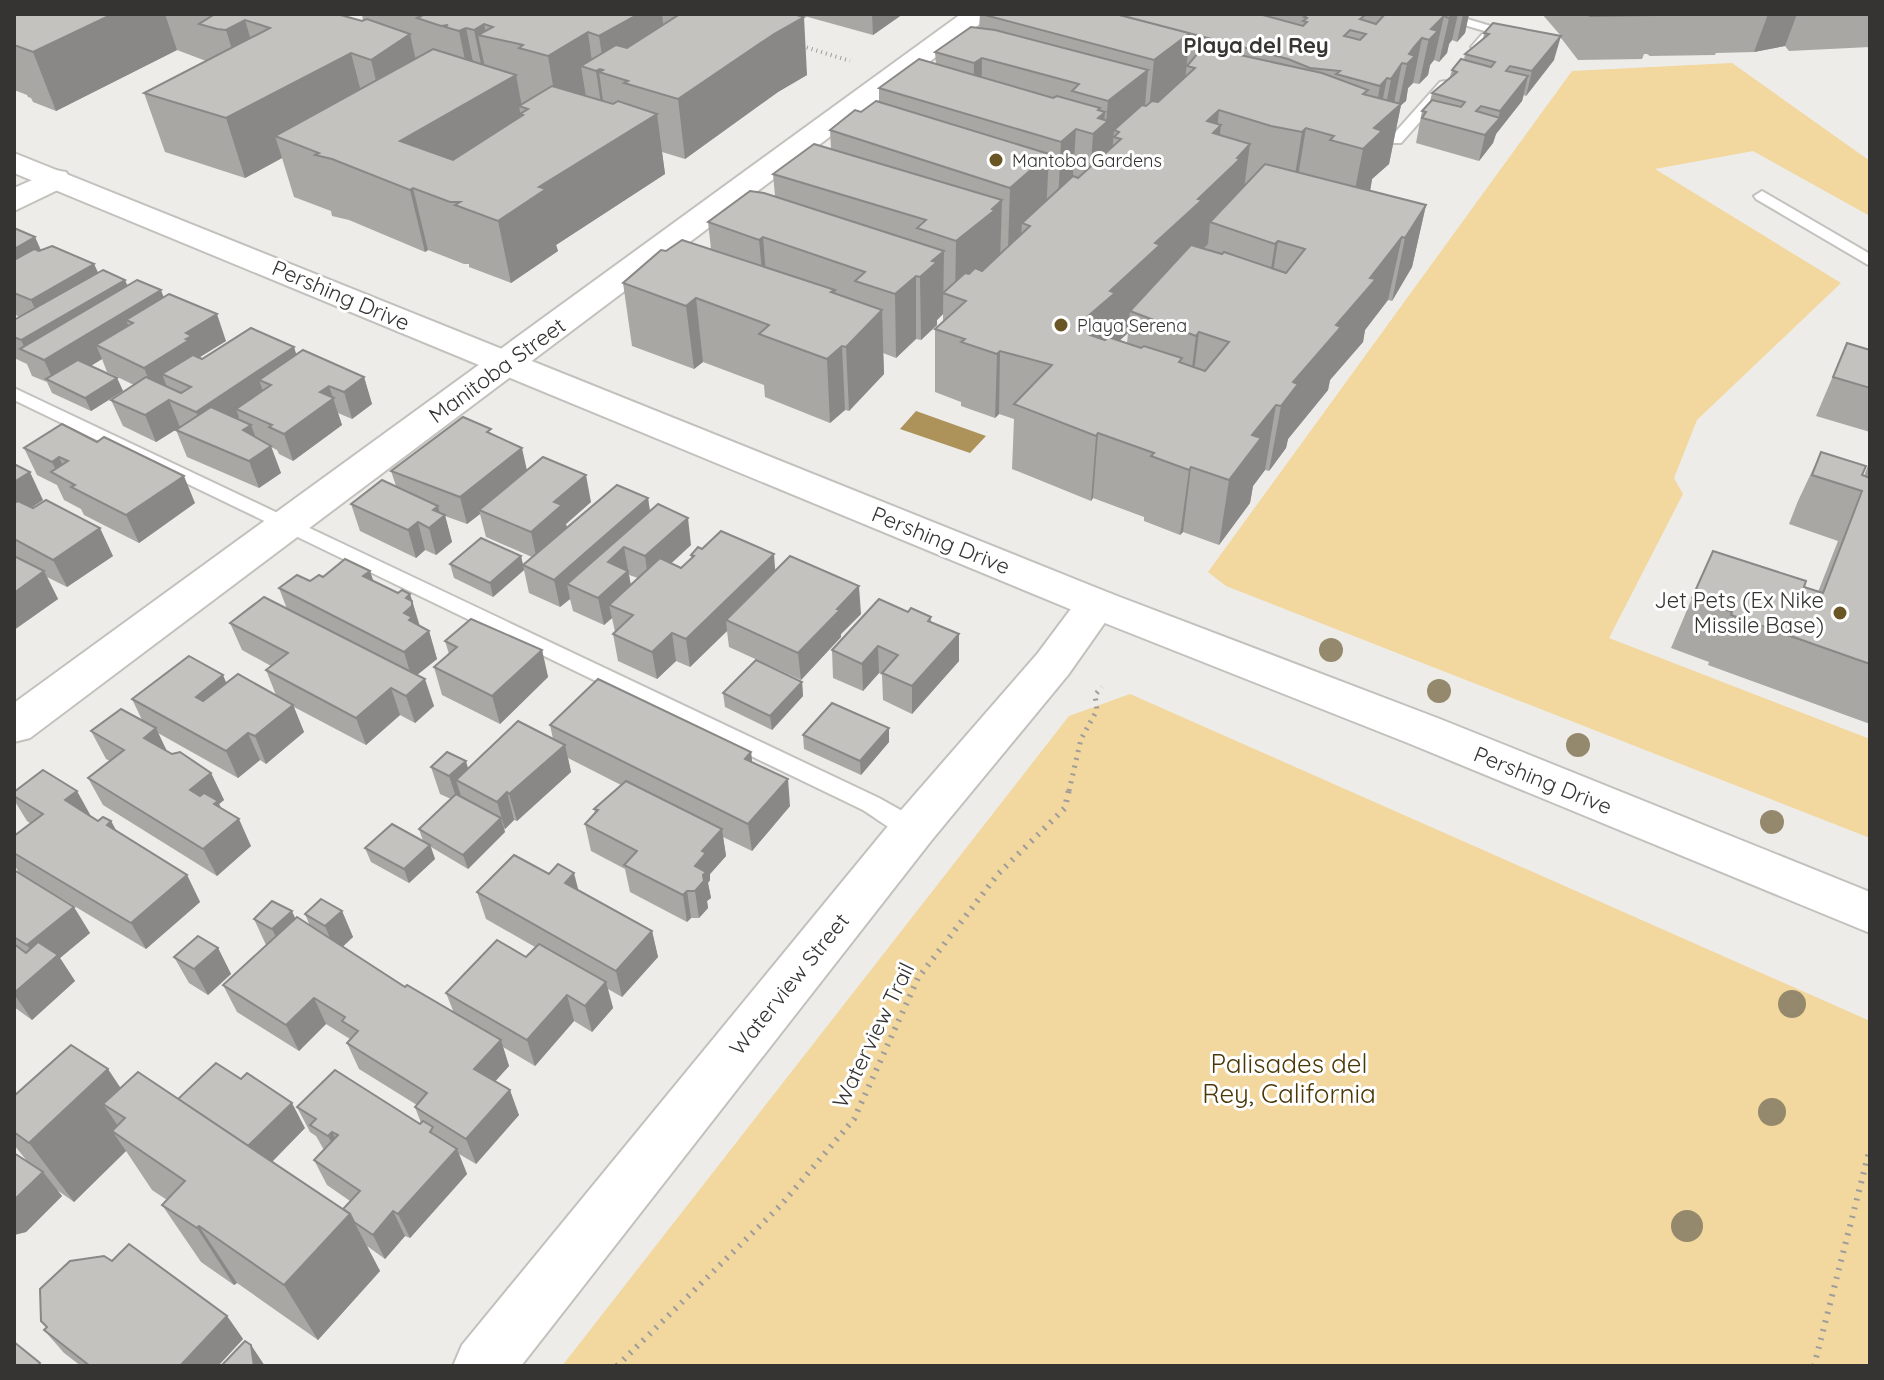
<svg xmlns="http://www.w3.org/2000/svg" width="1884" height="1380" viewBox="0 0 1884 1380" font-family="Quicksand,sans-serif">
<style>
.green{fill:#f2d79e}
.water{fill:#ad9259}
.lines{fill:none;stroke-linecap:round;stroke-linejoin:round}
.lane-casing{stroke:#c3c1bd;stroke-width:4}
.street-casing{stroke:#c3c1bd;stroke-width:4}
.secondary-casing{stroke:#c3c1bd;stroke-width:4}
.path-far2{stroke:#9f9d9b;stroke-width:4;stroke-dasharray:1 4;stroke-linecap:butt}
.path-far1{stroke:#9f9d9b;stroke-width:5;stroke-dasharray:2 6;stroke-linecap:butt}
.path{stroke:#9f9d9b;stroke-width:6;stroke-dasharray:2 7;stroke-linecap:butt}
.lane{fill:#fff;fill-rule:evenodd}
.street{fill:#fff;fill-rule:evenodd}
.secondary{fill:#fff;fill-rule:evenodd}
.tree{fill:#94896c}
.wall{fill:#a9a7a4;fill-rule:evenodd}
.shaded-wall{fill:#898886}
.building{fill:#c4c2bf;stroke:#898886;stroke-width:2;fill-rule:evenodd}
.poi-dot{fill:#6a5524;stroke:#fff;stroke-width:3}
.labels{text-anchor:middle;dominant-baseline:central;stroke-width:6;stroke-linejoin:round;paint-order:stroke}
.far-poi-label{font-size:18px;fill:#353433;stroke:#fff;text-anchor:start}
.far-quarter-label{font-size:22px;font-weight:bold;fill:#373633;stroke:#fff}
.street-label{font-size:22px;fill:#353433;stroke:#fff}
.poi-label{font-size:22px;fill:#353433;stroke:#fff;text-anchor:end}
.near-park-label{font-size:26px;fill:#4b3807;stroke:#fff}
</style>
<rect width="100%" height="100%" fill="#eeece8"/>
<g class="green">
<path d="M1732 63 1870 161V216L1753 151 1655 169 1841 283 1697 420 1674 478 1683 494 1609 638 1870 739V838L1226 586 1208 572 1572 71Z"/>
<path d="M1130 694 1870 1021V1366H562L1069 716Z"/>
</g>
<path class="water" d="M916 411 986 436 970 453 900 429Z"/>
<g class="lines">
<defs>
<g id="lane">
<path d="M1426 14H1450L1501 29 1483 50 1478 51 1471 47 1485 31Z"/>
<path d="M1445 81 1452 85 1450 88 1401 143H1391V137L1440 82Z"/>
<path d="M1762 191 1870 254V266L1756 199 1754 196Z"/>
<path d="M14 388 879 798 922 822 926 828 922 834C903 841 879 820 863 810L14 400Z"/>
</g>
<g id="street">
<path d="M961 14H993L30 738 14 742V703Z"/>
<path d="M55 170 66 172 71 179 66 186 14 211V188Z"/>
<path d="M1097 590 1112 594 1118 604 1068 675 931 841 521 1366H453L462 1345 897 815 1038 653 1082 594Z"/>
</g>
<path id="secondary" d="M14 153 1112 594 1440 719 1870 892V933L1408 743 1082 614 14 173Z"/>
</defs>
<use href="#lane" class="lane-casing"/>
<use href="#street" class="street-casing"/>
<use href="#secondary" class="secondary-casing"/>
<path class="path-far2" d="M802 46 850 61"/>
<path class="path-far1" d="M1069 791 1081 739 1097 710 1095 695 1102 687"/>
<g class="path">
<path d="M617 1366 781 1205 854 1119 918 978 998 874 1065 808 1069 789"/>
<path d="M1814 1366 1870 1148"/>
</g>
<use href="#lane" class="lane"/>
<use href="#street" class="street"/>
<use href="#secondary" class="secondary"/>
</g>
<g class="tree">
<circle cx="1331" cy="650" r="12"/>
<circle cx="1439" cy="691" r="12"/>
<circle cx="1578" cy="745" r="12"/>
<circle cx="1772" cy="822" r="12"/>
<circle cx="1792" cy="1004" r="14"/>
<circle cx="1772" cy="1112" r="14"/>
<circle cx="1687" cy="1226" r="16"/>
</g>
<g class="wall">
<path d="M14 14H337L362 21H363L362 14H793L807 75 778 92 685 159 662 152 665 174 556 245 558 251 511 283 469 267V264H464L428 250 425 252 349 220 332 216 331 211 294 197 282 158 245 178 165 152 144 93 206 61 177 50 56 111 33 102 31 98 28 97 27 95 14 90Z"/>
<path d="M797 14H903L873 35Z"/>
<path d="M980 14H1469L1465 33 1457 42 1452 40 1449 44 1447 53 1439 62 1434 60 1430 65 1428 75 1419 84 1413 83 1408 88 1406 101 1401 105 1389 164 1372 179 1370 191 1426 205 1412 267 1392 301 1388 300 1365 330 1363 342 1330 380 1328 390 1288 439 1286 448 1269 471 1265 470 1253 486 1250 503 1219 545 1183 532 1180 535 1144 521V517L1093 498 1091 501 1012 469 1014 419 999 414 995 418 961 406V402L935 392V329L943 321V314L937 320V325L921 340 916 339 896 358 883 353 884 374 849 411 845 410 830 423 765 397 764 385 703 362 694 369 632 346 623 283 666 251 711 249 708 222 775 196 773 174 831 149 830 130 879 102V88L936 64 935 52 979 28ZM1128 333 1127 343 1120 340Z"/>
<path d="M1542 14H1870V47L1789 51 1785 46 1754 52 1716 53 1715 55 1650 56 1647 54H1644L1642 59 1578 60 1561 38V36Z"/>
<path d="M1484 33 1554 60 1526 96 1524 95 1522 101 1496 134 1493 143 1479 161 1416 143 1422 111 1430 101 1432 93 1450 77 1452 70 1464 60 1465 54 1483 39Z"/>
<path d="M14 228 35 237 41 250 94 264 98 272 128 286 163 297 226 341 200 357V359L294 347 296 355 364 377 372 404 352 419 338 413 342 425 293 461 279 454 277 450 271 447 281 473 259 488 187 457 176 430 180 427 156 442 123 426 111 400 134 385 107 372 102 359 91 366 117 378 123 391 91 411 52 393 47 382 32 376 27 364 14 358V320L19 317 14 314Z"/>
<path d="M1847 343 1870 350V432L1816 416Z"/>
<path d="M62 424 195 503 139 543 84 515 81 509 64 500 57 485 37 475 24 448Z"/>
<path d="M492 434 527 470 591 502 566 524 567 528 648 498 650 511 691 545 671 563 681 568 691 559V555L775 571 861 614 841 634V637L801 680 729 647 727 631 690 667 676 661 657 679 618 661 613 634 615 632 612 618 604 625 573 611 570 599 560 607 529 593 524 570 493 597 454 578 450 564 521 556 523 565 532 557 486 537 480 514 467 524 445 516 452 542 436 555 425 550 416 558 360 531 351 504 396 486 391 471ZM629 575 638 578 631 585Z"/>
<path d="M1821 452 1864 476 1870 460V724L1708 665 1709 662 1671 648 1692 598 1804 587 1818 592 1838 541 1789 524 1798 501Z"/>
<path d="M14 464 43 500 31 508 113 556 67 587 47 577 58 599 14 630Z"/>
<path d="M370 571 373 581 398 593 410 594 420 626 429 631 437 659 417 675 434 706 415 723 400 715 366 745 294 707 304 732 266 764 260 760 238 778 158 733 167 751 211 773 224 800 219 804 222 809 251 846 217 876 103 805 88 778 110 761 106 759 91 731 143 722 132 699 226 683 276 695 266 670 271 666 242 650 230 623 287 609 279 588 310 581 323 577Z"/>
<path d="M908 612 931 617V622L959 661 912 714 883 700 882 675 879 673 863 691 833 678 832 650Z"/>
<path d="M445 641 542 650 548 677 500 724 442 695 434 667 449 654Z"/>
<path d="M802 682 803 696 772 730 725 707 723 693Z"/>
<path d="M550 725 751 752 752 762 790 806 752 851 723 837 726 856 710 874V880L708 883 711 898 707 901 708 908 699 918H691L687 922 630 892 625 869 591 851 585 824 595 813 594 809 621 785 568 758 571 772 517 821 514 820 505 829 504 828 505 832 468 869 431 847 435 859 409 883 371 862 365 848 423 841 419 829 451 799 440 794 431 767 468 769 553 739Z"/>
<path d="M803 735 889 742 861 775 804 749Z"/>
<path d="M14 792 92 816 98 821H111L116 831 187 875 200 902 146 949 19 873 14 864V836L31 824 27 821 14 800Z"/>
<path d="M14 870 90 933 60 958 75 981 32 1020 14 1007Z"/>
<path d="M579 890 652 931 658 957 622 997 608 989 613 1008 592 1032 574 1021 535 1066 503 1047 509 1066 495 1081 519 1115 476 1164 459 1154 467 1174 410 1238 405 1236 385 1259 367 1246 380 1271 318 1340 237 1283 234 1285 201 1262 162 1205 167 1200 152 1190 126 1151 74 1202 57 1190 62 1196 26 1232 14 1235V1153L27 1161 14 1145V1096L121 1088 178 1099 305 1128 272 1162 343 1209 350 1201 327 1185 314 1160 324 1150 316 1136 310 1132 297 1107 420 1124 421 1123 415 1107 417 1105 359 1069 347 1043 350 1039 326 1024 299 1051 237 1012 223 985 266 945 254 919H295L310 926 305 914 342 911 353 937 342 947 405 987 454 1013 446 993 526 957 535 947 486 919 477 892Z"/>
<path d="M218 948 231 974 208 995 189 983 174 957Z"/>
<path d="M112 1261 227 1316 243 1339 218 1366H81L64 1353 44 1330Z"/>
</g>
<g class="shaded-wall">
<path d="M113 14H165L177 50 56 111 33 52Z"/>
<path d="M474 14 493 27 484 24 487 37 478 35 489 86 486 88 474 30Z"/>
<path d="M639 14H662L667 58 628 81 605 74 599 36Z"/>
<path d="M872 14H903L873 35Z"/>
<path d="M1450 14H1458L1452 40 1449 44 1447 53 1439 62Z"/>
<path d="M1463 14H1469L1465 33 1457 42Z"/>
<path d="M1768 14H1797L1785 46 1754 52Z"/>
<path d="M1444 16 1434 60 1430 65 1428 75 1419 84 1431 29Z"/>
<path d="M804 17 807 75 778 92 685 159 678 99 771 35Z"/>
<path d="M245 20 262 78 244 88 226 30Z"/>
<path d="M466 28 478 86 471 89 459 31Z"/>
<path d="M588 32 593 70 581 66 586 97 558 115 548 56Z"/>
<path d="M1190 33 1184 91 1148 119 1154 60Z"/>
<path d="M410 34 423 92 385 118 371 60Z"/>
<path d="M1561 36 1554 60 1526 96 1532 71Z"/>
<path d="M1422 38 1413 83 1408 88 1406 101 1401 105 1389 164 1372 179 1370 191 1351 210 1363 149 1372 131 1380 86 1387 78 1378 124 1383 120 1391 79 1402 63 1393 108 1398 107 1409 54 1414 47Z"/>
<path d="M351 53 366 111 275 136 282 158 245 178 226 118Z"/>
<path d="M982 58 981 116H973L974 63Z"/>
<path d="M600 69V73L599 72 607 129 605 130 596 71Z"/>
<path d="M1148 70 1143 129 1119 132 1114 130 1112 154 1089 194 1093 134 1098 110 1100 108V116L1105 112 1104 124 1106 122 1108 101Z"/>
<path d="M516 75 522 107 519 106 524 136 413 188 428 250 425 252 410 190 400 141Z"/>
<path d="M1528 76 1522 101 1496 134 1493 143 1479 161 1485 135 1498 120 1500 111Z"/>
<path d="M1219 110 1217 130 1221 125 1214 184 1250 144 1242 204 1210 222 1208 244 1195 257 1130 311 1128 333 1110 349V357L1080 323 1110 291 1207 121Z"/>
<path d="M657 114 665 174 556 245 558 251 511 283 498 221 539 187Z"/>
<path d="M1306 128 1296 189 1292 193 1302 132Z"/>
<path d="M1076 129 1072 189 1058 202 1061 142Z"/>
<path d="M1049 154 1046 214 1030 226 1022 223 1021 238 1008 249 1010 188Z"/>
<path d="M1002 200 1000 262 955 297 956 241Z"/>
<path d="M1426 205 1412 267 1392 301 1405 238Z"/>
<path d="M35 237 46 263 14 282V249Z"/>
<path d="M763 237 768 299 765 302 759 240Z"/>
<path d="M1402 237 1388 300 1365 330 1363 342 1330 380 1328 390 1288 439 1286 448 1269 471 1281 406 1293 382 1370 278Z"/>
<path d="M1278 241 1268 304 1265 306 1275 244Z"/>
<path d="M944 251 943 314 937 320V325L921 340 920 277 932 261Z"/>
<path d="M94 264 105 290 43 327 31 300Z"/>
<path d="M916 276V339L896 358 895 294Z"/>
<path d="M125 280 136 305 161 290 171 317 133 323 126 320 134 339 96 345 102 359 59 385 55 384 44 360 26 351 21 340Z"/>
<path d="M835 290 838 350 842 346 845 410 830 423 827 359 831 292Z"/>
<path d="M696 298 703 362 694 369 686 306Z"/>
<path d="M882 310 884 374 849 411 846 347Z"/>
<path d="M217 314 226 341 200 357 202 362 162 374 167 387 155 395 144 368 186 333Z"/>
<path d="M1199 332 1191 396 1188 400 1196 336Z"/>
<path d="M294 347 302 373 271 385 259 380 266 399 236 409 239 417 207 439 196 412Z"/>
<path d="M1000 351 999 414 995 418 997 354Z"/>
<path d="M364 377 372 404 352 419 344 392Z"/>
<path d="M117 378 123 391 91 411 85 398Z"/>
<path d="M329 386 342 425 293 461 284 434 320 392Z"/>
<path d="M169 400 180 427 156 442 145 415Z"/>
<path d="M1276 405 1265 470 1253 486 1250 503 1219 545 1229 480 1252 435Z"/>
<path d="M251 425 261 452 243 430Z"/>
<path d="M1098 433 1093 498 1091 501 1096 436Z"/>
<path d="M271 446 281 473 259 488 249 461Z"/>
<path d="M522 448 528 475 479 510 480 514 467 524 460 497Z"/>
<path d="M59 457 71 483 59 476 52 462Z"/>
<path d="M1191 467 1183 532 1180 535 1189 470Z"/>
<path d="M30 472 43 500 14 519V482Z"/>
<path d="M586 475 591 502 566 524 568 533 537 560 531 532 554 502Z"/>
<path d="M184 476 195 503 139 543 126 515Z"/>
<path d="M648 498 652 526 624 547 633 598 609 605 612 618 604 625 598 598 567 584 570 599 560 607 554 580Z"/>
<path d="M438 506 441 518 445 515 452 542 436 555 429 528 433 510Z"/>
<path d="M688 518 691 545 649 584 645 556Z"/>
<path d="M418 522 425 550 416 558 408 530Z"/>
<path d="M100 528 113 556 67 587 53 560Z"/>
<path d="M774 554 776 581 726 620 727 631 690 667 686 639Z"/>
<path d="M521 556 524 570 493 597 490 583Z"/>
<path d="M44 571 58 599 14 630V593Z"/>
<path d="M370 571 379 598 363 576Z"/>
<path d="M859 586 861 614 841 634V637L801 680 798 653 837 609Z"/>
<path d="M410 594 420 628 429 631 437 659 412 679 404 652V613L406 598Z"/>
<path d="M672 633 676 661 657 679 652 652Z"/>
<path d="M959 634V661L912 714V686Z"/>
<path d="M878 646 879 673 863 691 862 664Z"/>
<path d="M542 650 548 677 500 724 492 696Z"/>
<path d="M223 675 235 703 208 724 196 697Z"/>
<path d="M425 679 434 706 415 723 406 696Z"/>
<path d="M802 682 803 696 772 730 770 716Z"/>
<path d="M391 688 400 715 366 745 356 718Z"/>
<path d="M293 705 304 732 266 764 255 736Z"/>
<path d="M156 728 169 756 144 738Z"/>
<path d="M889 728V742L861 775 860 761Z"/>
<path d="M248 733 260 760 238 778 226 751Z"/>
<path d="M565 745 571 772 517 821 509 794Z"/>
<path d="M751 752 754 779 745 759Z"/>
<path d="M466 761 474 789 456 780 462 799 458 803 449 776Z"/>
<path d="M211 773 224 800 219 804 230 826 239 819 251 846 217 876 203 849 190 790Z"/>
<path d="M788 779 790 806 752 851 748 824Z"/>
<path d="M77 791 92 818 65 800Z"/>
<path d="M507 792 514 820 505 829 497 802Z"/>
<path d="M501 818 505 832 468 869 463 855Z"/>
<path d="M111 821 126 848 107 825Z"/>
<path d="M722 829 726 856 710 874V880L708 883 711 898 707 901 708 908 699 918 695 891V866L702 851Z"/>
<path d="M430 845 435 859 409 883 404 869Z"/>
<path d="M574 873 581 900 565 883Z"/>
<path d="M187 875 200 902 146 949 131 923Z"/>
<path d="M687 891 691 918 687 922 683 895Z"/>
<path d="M74 907 90 933 60 958 75 981 32 1020 14 994 42 969 27 945Z"/>
<path d="M292 911 304 938 285 956 272 929Z"/>
<path d="M342 911 353 937 336 953 325 926Z"/>
<path d="M652 931 658 957 622 997 616 971Z"/>
<path d="M218 948 231 974 208 995 194 969Z"/>
<path d="M606 982 613 1008 592 1032 585 1006Z"/>
<path d="M567 995 574 1021 535 1066 527 1040Z"/>
<path d="M314 998 326 1024 299 1051 286 1025Z"/>
<path d="M501 1040 509 1066 484 1094 474 1069Z"/>
<path d="M108 1069 148 1129 103 1104 129 1142 112 1131 126 1151 74 1202 29 1143Z"/>
<path d="M510 1090 519 1115 476 1164 466 1139Z"/>
<path d="M292 1103 305 1128 261 1173 246 1148Z"/>
<path d="M332 1132 345 1157 341 1160 328 1136Z"/>
<path d="M457 1149 467 1174 410 1238 398 1214Z"/>
<path d="M43 1172 62 1196 26 1232 14 1235V1200Z"/>
<path d="M393 1211 405 1236 385 1259 373 1235Z"/>
<path d="M350 1214 380 1271 318 1340 284 1285Z"/>
<path d="M199 1226 237 1283 234 1285 197 1228Z"/>
<path d="M227 1316 243 1339 218 1366H180Z"/>
<path d="M251 1345 265 1366H254Z"/>
</g>
<g class="building">
<path d="M14 14H113L33 52 14 45Z"/>
<path d="M215 14H337L362 21 367 19 410 34 371 60 351 53 226 118 144 93 270 28 245 20 226 30 217 29 199 24Z"/>
<path d="M413 14H639L599 36 588 32 548 56 519 48 523 45 519 44 478 35 493 27 484 24 474 30 466 28 459 31 445 27 448 25 441 26 417 18 421 16Z"/>
<path d="M680 14H793L804 17 774 34 678 99 624 83 628 81 599 72 603 70 600 69 596 71 581 66 616 45 627 48Z"/>
<path d="M981 14H1116L1190 33 1154 60Z"/>
<path d="M1116 14H1259L1303 26 1307 22 1303 21 1307 18 1304 17 1309 14H1361L1365 15 1360 19 1376 24 1385 14H1452L1449 18 1444 16 1431 29 1438 31 1429 40 1422 38 1414 47 1409 54 1415 56 1407 64 1402 63 1391 79 1387 78 1380 86 1336 74 1340 71 1310 68 1288 59ZM1350 30 1366 34 1360 40 1344 36Z"/>
<path d="M1588 14H1655L1656 15 1590 16Z"/>
<path d="M1493 23 1561 36 1532 71 1510 66 1506 71 1528 76 1500 111 1481 106 1476 111 1500 118 1485 135 1422 118 1426 112 1422 111 1432 100 1461 107 1465 102 1432 93 1457 72 1452 70 1461 59 1491 67 1495 62 1465 54 1489 34 1484 33Z"/>
<path d="M971 27 995 30 1148 70 1108 101 1072 91 1079 84 982 58 974 63 935 52Z"/>
<path d="M1203 47 1322 73 1368 90 1363 94 1401 104 1374 128 1382 131 1363 149 1330 140 1334 136 1306 128 1302 132 1271 126 1219 110 1207 121 1221 125 1213 133 1250 144 1237 158 1240 159 1198 199 1202 200 1155 243 1160 245 1110 291 1115 293 1080 323 1096 329 1090 335 1105 340 1108 337 1141 348 1144 346 1182 358 1179 362 1205 371 1229 342 1199 332 1196 336 1130 311 1191 245 1222 254 1224 252 1286 273 1305 249 1278 241 1275 244 1210 222 1265 164 1426 205 1405 238 1402 237 1370 278 1376 279 1336 325 1341 327 1293 382 1298 384 1281 406 1276 405 1252 435 1261 438 1229 480 1191 467 1189 470 1151 456 1154 453 1098 433 1096 436 1014 404 1052 365 1000 351 997 354 961 342 965 339 935 329 966 301 943 293 965 273 969 274 975 268 982 271 1030 226 1022 223 1073 176 1078 178 1121 139 1114 137 1119 132 1114 130 1142 105 1146 106 1152 101 1158 102 1195 68 1187 66Z"/>
<path d="M433 49 516 75 400 141 453 160 523 115 520 114 528 109 519 106 552 86 613 104 618 101 657 114 539 187 546 189 498 221 455 205 460 202H450L413 188 410 190 332 159 315 155 319 153 275 136Z"/>
<path d="M919 59 1053 98 1057 96 1100 108 1098 110 1105 112 1098 118 1108 121 1093 134 1076 129 1061 142 879 88Z"/>
<path d="M876 101 1049 154 1010 188 830 130 855 110 861 112Z"/>
<path d="M814 144 1002 200 992 209 995 210 956 241 917 228 926 220 773 174Z"/>
<path d="M750 191 764 193 944 251 932 261 937 262 920 277 916 276 895 294 855 281 865 272 763 237 759 240 708 222Z"/>
<path d="M14 228 35 237 14 249Z"/>
<path d="M682 240 835 290 831 292 882 310 846 347 842 346 827 359 759 334 769 325 696 298 686 306 623 283 661 250 666 251Z"/>
<path d="M52 246 94 264 31 300 14 293V260L34 249 39 251Z"/>
<path d="M103 270 125 280 21 340 14 337V320Z"/>
<path d="M137 280 161 290 44 360 20 349Z"/>
<path d="M169 294 217 314 186 333 192 336 186 339 189 340 144 368 96 345 133 323 126 320Z"/>
<path d="M251 328 294 347 196 412 169 400 145 415 111 400 146 377 181 393 191 387 162 374 193 355 202 359Z"/>
<path d="M1847 343 1870 350V388L1833 377Z"/>
<path d="M303 350 364 377 344 392 329 386 320 392 334 398 284 434 269 427 272 425 236 409 271 385 259 380Z"/>
<path d="M78 360 117 378 85 398 46 379Z"/>
<path d="M211 407 251 425 243 430 271 446 249 461 176 430Z"/>
<path d="M463 417 491 429 487 432 522 448 460 497 391 471Z"/>
<path d="M62 424 97 442 104 437 184 476 126 515 71 487 75 485 51 472 68 461 59 457 52 462 24 448Z"/>
<path d="M1821 452 1866 466 1862 475 1870 478V664L1731 615 1732 612 1692 598 1713 551 1806 581 1804 587 1823 593 1862 491 1812 475Z"/>
<path d="M543 457 586 475 554 502 562 505 531 532 479 510Z"/>
<path d="M14 464 30 472 14 482Z"/>
<path d="M382 480 438 506 433 510 445 515 429 528 418 522 408 530 351 504Z"/>
<path d="M617 485 648 498 554 580 523 565Z"/>
<path d="M46 500 100 528 53 560 14 539V503L18 501 33 508Z"/>
<path d="M658 504 688 518 645 556 624 547 608 562 628 571 598 598 567 584Z"/>
<path d="M721 531 774 554 686 639 672 633 652 652 613 634 633 615 609 605 660 558 681 568 694 556 691 555 698 547 702 549Z"/>
<path d="M481 538 521 556 490 583 450 564Z"/>
<path d="M14 556 44 571 14 593Z"/>
<path d="M790 556 859 586 837 609 840 610 798 653 726 620Z"/>
<path d="M345 559 370 571 363 576 398 593 402 590 410 594 406 598 412 601V606L404 613 412 617 409 620 429 631 404 652 279 588 297 575 310 581 319 575 323 577Z"/>
<path d="M264 597 425 679 406 696 391 688 356 718 266 670 288 653 230 623Z"/>
<path d="M879 599 908 612 911 608 931 617 928 621 959 634 912 686 882 673 898 655 878 646 862 664 832 650Z"/>
<path d="M471 619 542 650 492 696 434 667 457 647 445 641Z"/>
<path d="M189 656 223 675 196 697 203 701 238 674 293 705 255 736 248 733 226 751 132 699Z"/>
<path d="M756 660 802 682 770 716 723 693Z"/>
<path d="M598 679 751 752 745 759 788 779 748 824 550 725Z"/>
<path d="M832 703 889 728 860 761 803 735Z"/>
<path d="M121 709 156 728 144 738 172 754 180 752 211 773 190 790 200 796 204 793 218 801 214 804 239 819 203 849 88 778 124 750 91 731Z"/>
<path d="M518 721 565 745 509 794 507 792 497 802 456 780Z"/>
<path d="M447 752 466 761 449 776 431 767Z"/>
<path d="M43 770 77 791 65 800 98 821 103 817 111 821 107 825 187 875 131 923 14 853V836L43 814 14 796V792Z"/>
<path d="M626 781 722 829 702 851 706 853 695 866 706 872 703 875 704 881 695 891H687L683 895 624 865 637 851 585 824 598 810 594 809Z"/>
<path d="M456 794 501 818 463 855 419 829Z"/>
<path d="M392 824 430 845 404 869 365 848Z"/>
<path d="M514 855 549 874 558 864 574 873 565 883 652 931 616 971 477 892Z"/>
<path d="M14 870 74 907 27 945 14 937Z"/>
<path d="M321 899 342 911 325 926 305 914Z"/>
<path d="M272 901 292 911 272 929 254 919Z"/>
<path d="M297 917 405 987 407 985 501 1040 474 1069 510 1090 466 1139 415 1107 427 1093 347 1043 358 1031 342 1021 345 1017 314 998 286 1025 223 985Z"/>
<path d="M198 936 218 948 194 969 174 957Z"/>
<path d="M497 940 526 957 539 944 606 982 585 1006 567 995 527 1040 446 993Z"/>
<path d="M38 942 58 955 14 993V944L26 953Z"/>
<path d="M71 1045 108 1069 29 1143 14 1132V1096Z"/>
<path d="M216 1063 241 1079 247 1073 292 1103 248 1146 178 1099Z"/>
<path d="M335 1070 420 1124 423 1121 433 1127 430 1132 457 1149 398 1214 393 1211 373 1235 354 1222 350 1214 343 1209 360 1191 314 1160 338 1135 332 1132 328 1136 310 1125 316 1119 297 1107Z"/>
<path d="M138 1072 350 1214 284 1285 199 1226 197 1228 162 1205 185 1181 112 1131 125 1118 103 1104Z"/>
<path d="M14 1153 43 1172 14 1200Z"/>
<path d="M129 1244 227 1316 180 1366H90L44 1330 47 1327 41 1321 40 1289 70 1261 104 1256 112 1261Z"/>
<path d="M245 1341 251 1345 254 1366H221Z"/>
<path d="M14 1342 40 1363 38 1366H14Z"/>
</g>
<g class="poi-dot">
<circle cx="996" cy="160" r="8"/>
<circle cx="1061" cy="325" r="8"/>
<circle cx="1840" cy="613" r="8"/>
</g>
<g class="labels">
<g class="far-poi-label">
<text x="1012" y="160">Mantoba Gardens</text>
<text x="1077" y="325">Playa Serena</text>
</g>
<g class="far-quarter-label">
<text x="1256" y="45">Playa del Rey</text>
</g>
<g class="street-label">
<text transform="translate(341 295) rotate(23)">Pershing Drive</text>
<text transform="translate(497 370) rotate(-36)">Manitoba Street</text>
<text transform="translate(941 540) rotate(22)">Pershing Drive</text>
<text transform="translate(1543 780) rotate(22)">Pershing Drive</text>
<text transform="translate(789 984) rotate(-51)">Waterview Street</text>
<text transform="translate(873 1035) rotate(-64)">Waterview Trail</text>
</g>
<g class="poi-label">
<text x="1824" y="600">Jet Pets (Ex Nike<tspan x="1824" dy="25">Missile Base)</tspan></text>
</g>
<g class="near-park-label">
<text x="1289" y="1063">Palisades del<tspan x="1289" dy="30">Rey, California</tspan></text>
</g>
</g>
<rect width="1884" height="1380" fill="none" stroke="#353433" stroke-width="32"/>
</svg>
